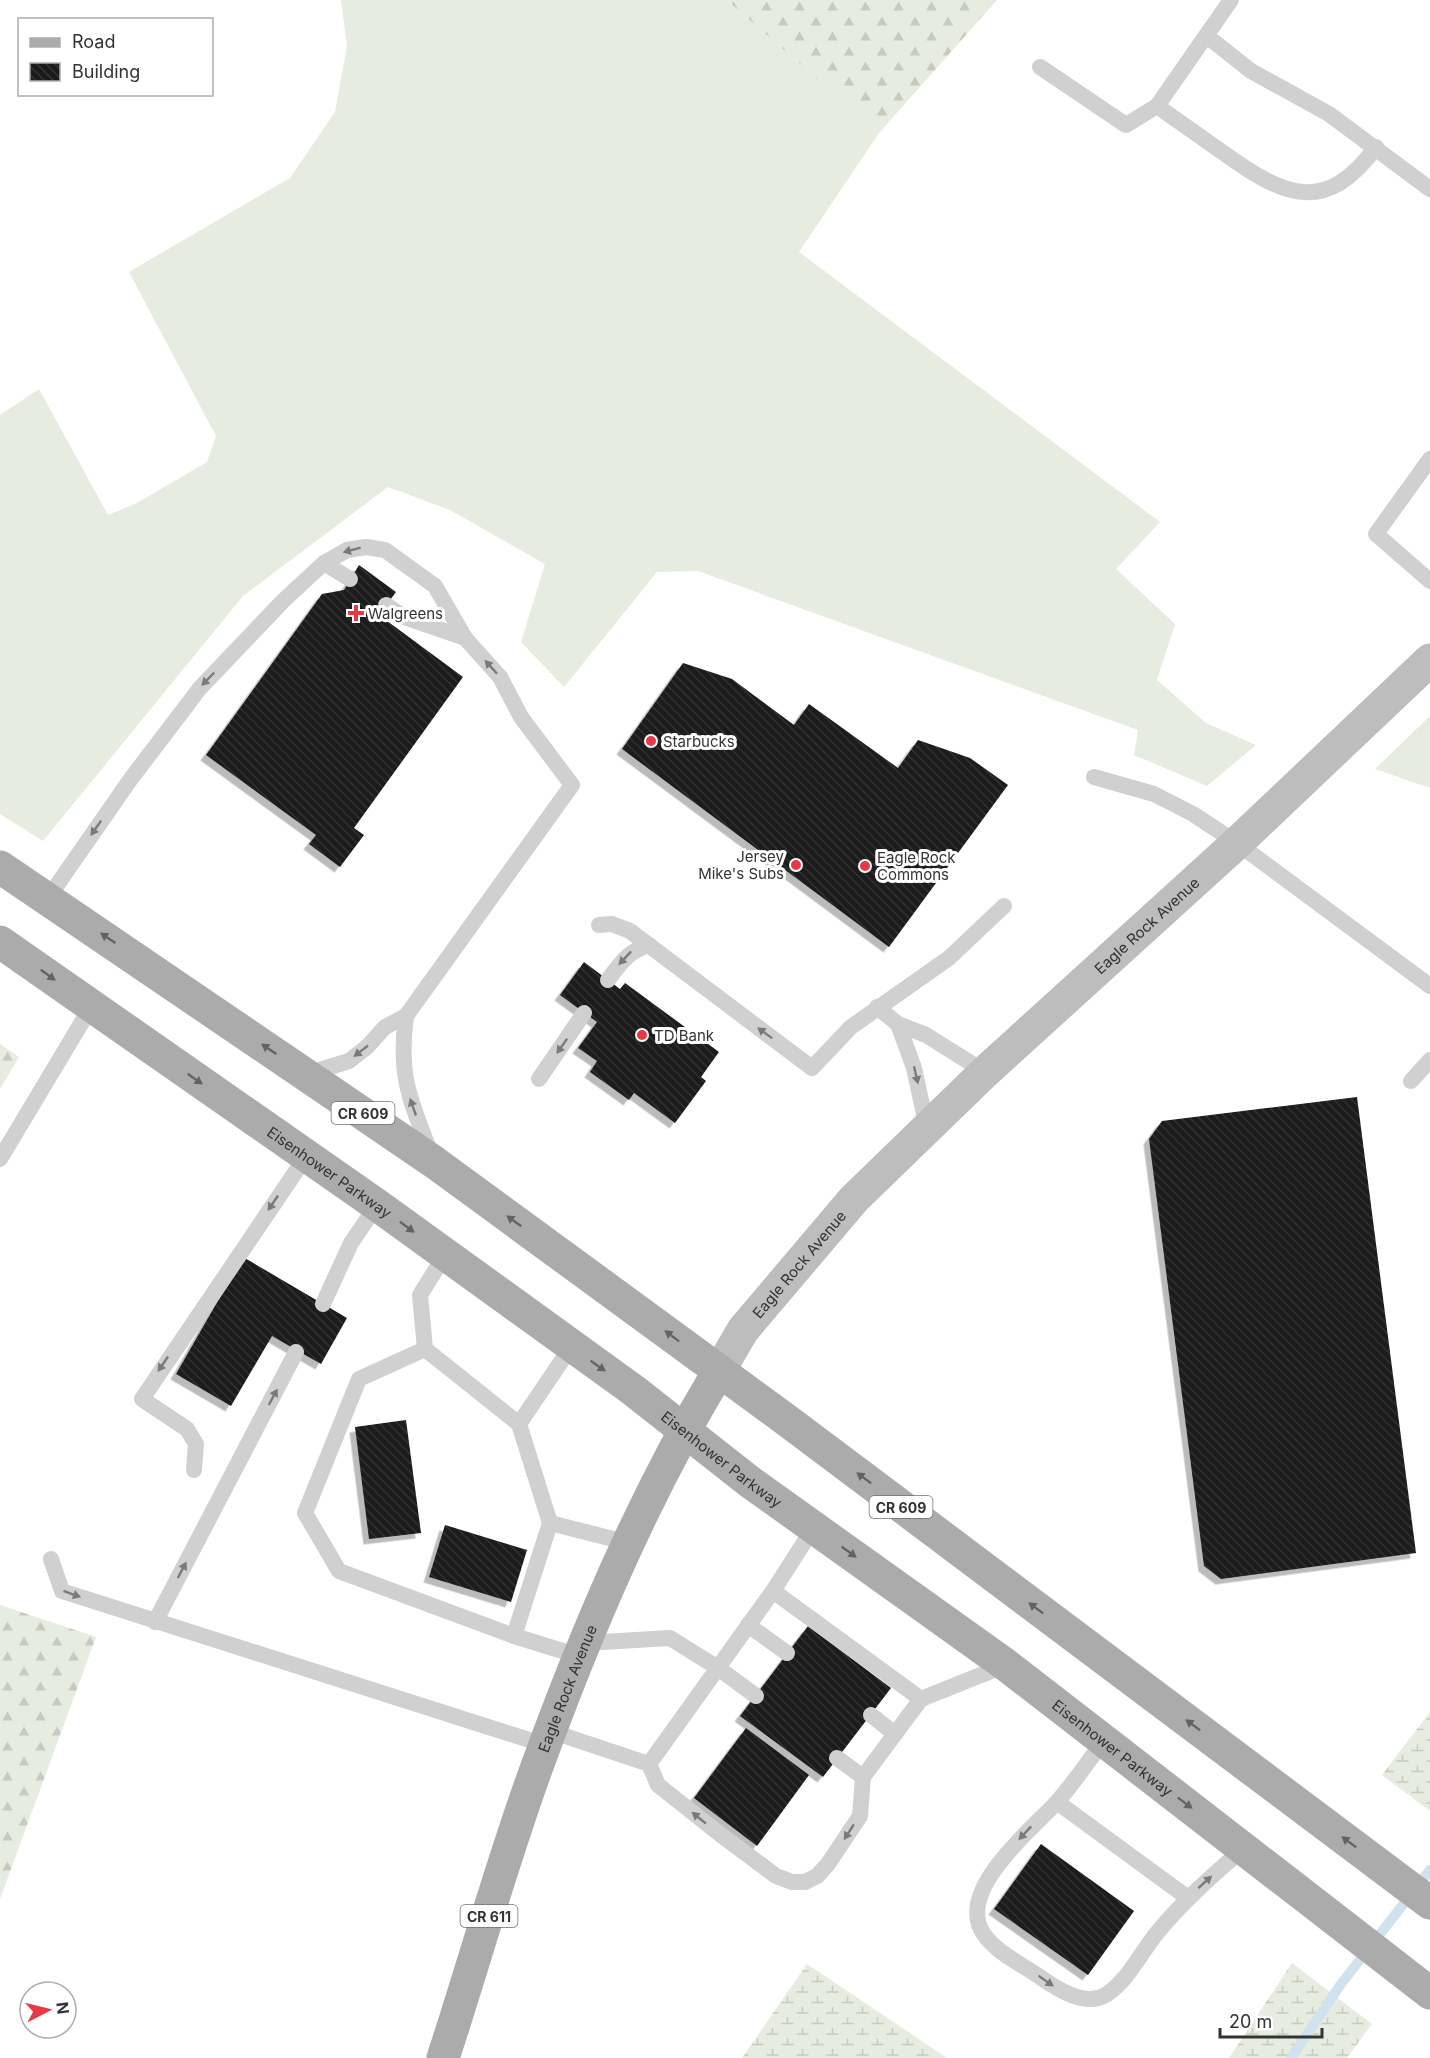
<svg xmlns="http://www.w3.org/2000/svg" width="1430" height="2058" viewBox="0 0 1430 2058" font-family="Inter,sans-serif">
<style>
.grass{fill:#e6ecdf}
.forest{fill:url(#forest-firs)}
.wetland{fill:url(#wetland-marsh)}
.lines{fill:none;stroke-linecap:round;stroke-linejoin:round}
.stream{stroke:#cfe2ee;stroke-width:10}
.building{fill:url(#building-back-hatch);filter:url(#shadow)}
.lane{stroke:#d0d0d0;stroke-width:16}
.secondary{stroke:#bdbdbd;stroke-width:33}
.primary{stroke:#ababab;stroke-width:33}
.oneway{fill:#7a7a7a}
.oneway2{fill:#636363}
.poi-dot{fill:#e63946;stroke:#fff;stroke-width:2}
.labels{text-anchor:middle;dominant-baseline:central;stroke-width:6;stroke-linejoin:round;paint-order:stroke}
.shield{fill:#fff;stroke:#707070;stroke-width:1.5}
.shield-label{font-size:14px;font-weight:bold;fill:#333}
.poi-label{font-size:15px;fill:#333;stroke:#fff;text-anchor:start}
.street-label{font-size:15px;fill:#333;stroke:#fff}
</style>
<defs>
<pattern id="forest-firs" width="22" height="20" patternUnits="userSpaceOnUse" patternTransform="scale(1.5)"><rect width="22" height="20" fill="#e6ecdf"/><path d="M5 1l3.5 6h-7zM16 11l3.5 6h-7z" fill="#c6cbc0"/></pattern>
<pattern id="wetland-marsh" width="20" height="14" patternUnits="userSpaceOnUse" patternTransform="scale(1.5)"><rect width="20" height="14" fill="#e6ecdf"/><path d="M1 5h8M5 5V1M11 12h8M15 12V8" fill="none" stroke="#c6cbc0"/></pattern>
<pattern id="building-back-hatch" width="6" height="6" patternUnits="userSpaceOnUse" patternTransform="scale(1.5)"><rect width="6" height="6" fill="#1a1a1a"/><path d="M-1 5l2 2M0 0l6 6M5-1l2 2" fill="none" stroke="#333"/></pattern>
<filter id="shadow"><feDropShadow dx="-5.5" dy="5.5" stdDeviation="0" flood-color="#0004"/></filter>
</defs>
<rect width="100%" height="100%" fill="#fff"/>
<g class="grass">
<path d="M341 0H727L879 133 799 252 1160 522 1116 569 1175 624 1157 680 1206 723 1256 745 1207 786 1134 755 1138 730 698 571 657 572 564 687 521 642 545 564 450 510 388 487 243 596 43 841 0 814V415L39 389 108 515 137 503 207 462 216 436 129 272 290 178 335 112 347 46Z"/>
<path d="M1430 716V788L1375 769Z"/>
</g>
<g class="forest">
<path d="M727 0H997L879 133Z"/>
<path d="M0 1044 19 1057 0 1089Z"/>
<path d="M0 1605 96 1637 0 1899Z"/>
</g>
<g class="wetland">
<path d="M1430 1712V1811L1382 1775Z"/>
<path d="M1292 1963 1372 2024 1347 2058H1229Z"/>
<path d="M807 1964 947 2058H742Z"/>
</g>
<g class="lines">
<path class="stream" d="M1291 2058 1341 1984 1430 1870"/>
</g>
<g class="building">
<path d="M359 565 396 592 379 615 463 677 354 828 364 835 340 867 309 844 316 835 206 755 322 594 344 590Z"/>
<path d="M683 663 732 679 794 725 809 704 898 768 918 740 970 758 1008 785 889 947 622 749Z"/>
<path d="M584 962 620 989 625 983 719 1052 701 1077 706 1081 675 1123 634 1093 629 1100 590 1072 597 1061 578 1048 597 1022 560 995Z"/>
<path d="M1357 1097 1416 1553 1221 1579 1204 1566 1149 1139 1162 1121Z"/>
<path d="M243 1257 347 1318 321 1364 272 1336 231 1406 176 1374Z"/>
<path d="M406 1420 421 1533 369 1539 355 1427Z"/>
<path d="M445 1525 527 1550 511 1602 429 1577Z"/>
<path d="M808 1626 891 1688 823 1777 740 1716Z"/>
<path d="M746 1728 809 1775 757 1846 694 1798Z"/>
<path d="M1041 1844 1134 1911 1088 1975 994 1909Z"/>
</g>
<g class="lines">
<g class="lane">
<path d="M1208 37 1251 71 1329 114 1430 189"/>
<path d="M1040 67 1126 125 1157 106 1231 0"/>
<path d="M1157 106C1180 122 1202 138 1225 154 1285 197 1326 215 1376 147"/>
<path d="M1430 459 1376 534 1430 581"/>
<path d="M324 563 350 579"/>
<path d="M386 605 404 617 465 638"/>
<path d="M1094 777 1154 794 1193 814 1237 843 1430 986"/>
<path d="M48 898 130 780 200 688 284 600 324 563 347 550 366 547 385 550 435 586 465 638 500 677 521 717 572 785 406 1016C398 1076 410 1100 431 1154"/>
<path d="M599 925 612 924 630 931 812 1068 851 1027 949 958 1004 906"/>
<path d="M608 980C620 964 628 951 649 945"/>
<path d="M877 1007 898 1024 926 1035 985 1072"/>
<path d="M898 1024 914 1068 927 1128"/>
<path d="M307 1074 349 1061 367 1047 385 1027 406 1016"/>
<path d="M539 1079 584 1013"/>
<path d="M1411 1081 1430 1060"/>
<path d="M0 1159 91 1007"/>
<path d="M445 1255 420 1295 425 1349 519 1424 550 1523 514 1636 579 1656"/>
<path d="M323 1304 351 1243 377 1205"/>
<path d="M425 1349 359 1379 305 1513 339 1571 514 1636"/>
<path d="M519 1424 571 1347"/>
<path d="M194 1470 196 1444 187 1429 142 1399 307 1155"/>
<path d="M550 1523 629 1543"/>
<path d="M51 1559 62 1591 545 1745"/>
<path d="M773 1591 921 1699"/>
<path d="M155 1622 296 1352"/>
<path d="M748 1625 787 1653"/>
<path d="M585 1643 670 1638 718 1668 756 1696"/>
<path d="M871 1715 895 1734"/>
<path d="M550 1731 649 1764 773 1591 814 1527"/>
<path d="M1104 1741C1088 1761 1074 1783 1057 1802 1032 1829 965 1883 979 1925 988 1949 1020 1963 1040 1977 1057 1989 1086 2008 1107 1994 1128 1980 1141 1953 1156 1934 1182 1902 1213 1875 1244 1848"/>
<path d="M837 1758 863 1777"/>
<path d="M649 1764 658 1785 721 1835 776 1876 792 1882H805L817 1876 828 1864 860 1816 863 1777 921 1699 1006 1665"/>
<path d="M1057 1802 1188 1898"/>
</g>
<path class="secondary" id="s1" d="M719 1371 743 1330 854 1199 985 1072 1237 843 1430 660"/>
<g class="primary">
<path d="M0 867 434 1162 785 1419 1430 1903"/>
<path id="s2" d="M0 942 377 1205 633 1390 750 1482 1006 1665 1430 1993"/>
<path id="s3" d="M443 2058C474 1963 501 1866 535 1772 585 1634 643 1497 719 1371"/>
</g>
</g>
<defs><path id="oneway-solid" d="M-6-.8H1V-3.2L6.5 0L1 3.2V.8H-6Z" transform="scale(1.5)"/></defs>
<g class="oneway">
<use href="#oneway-solid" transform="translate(352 550) rotate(165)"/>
<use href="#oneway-solid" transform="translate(491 667) rotate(-132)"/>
<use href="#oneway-solid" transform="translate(208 679) rotate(134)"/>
<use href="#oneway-solid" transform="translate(96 828) rotate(125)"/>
<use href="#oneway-solid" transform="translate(625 958) rotate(133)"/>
<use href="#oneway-solid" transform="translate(765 1033) rotate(-143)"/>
<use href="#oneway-solid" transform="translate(562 1046) rotate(125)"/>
<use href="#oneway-solid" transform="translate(361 1051) rotate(142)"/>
<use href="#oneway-solid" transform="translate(916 1075) rotate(77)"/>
<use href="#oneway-solid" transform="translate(413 1107) rotate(-109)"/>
<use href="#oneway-solid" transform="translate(273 1203) rotate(124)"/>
<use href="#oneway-solid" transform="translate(163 1364) rotate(124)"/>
<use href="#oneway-solid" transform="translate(273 1397) rotate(-62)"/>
<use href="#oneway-solid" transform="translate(182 1570) rotate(-62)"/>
<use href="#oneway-solid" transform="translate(72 1594) rotate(20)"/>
<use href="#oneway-solid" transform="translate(699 1818) rotate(-141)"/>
<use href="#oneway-solid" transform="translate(849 1832) rotate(123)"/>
<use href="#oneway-solid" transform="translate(1025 1833) rotate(133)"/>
<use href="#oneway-solid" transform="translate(1205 1882) rotate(-42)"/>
<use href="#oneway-solid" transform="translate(1046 1981) rotate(35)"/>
</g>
<g class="oneway2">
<use href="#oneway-solid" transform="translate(108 938) rotate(-146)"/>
<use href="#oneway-solid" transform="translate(48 975) rotate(36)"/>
<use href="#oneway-solid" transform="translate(269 1049) rotate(-146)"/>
<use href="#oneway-solid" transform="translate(195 1079) rotate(35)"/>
<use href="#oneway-solid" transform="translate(514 1221) rotate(-144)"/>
<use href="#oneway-solid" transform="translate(407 1227) rotate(37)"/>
<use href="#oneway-solid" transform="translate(672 1336) rotate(-143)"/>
<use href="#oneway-solid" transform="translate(598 1366) rotate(35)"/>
<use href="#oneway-solid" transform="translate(864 1478) rotate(-143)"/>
<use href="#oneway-solid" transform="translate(849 1552) rotate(36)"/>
<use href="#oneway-solid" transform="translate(1036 1608) rotate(-143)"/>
<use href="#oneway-solid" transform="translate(1193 1725) rotate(-143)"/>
<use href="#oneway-solid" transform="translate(1185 1803) rotate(37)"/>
<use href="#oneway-solid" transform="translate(1349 1842) rotate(-143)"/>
</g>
<g class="poi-dot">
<path d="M353 604h6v6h6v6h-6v6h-6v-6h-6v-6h6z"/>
<circle cx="651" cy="741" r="6"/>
<circle cx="796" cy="865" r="6"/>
<circle cx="865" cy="866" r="6"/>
<circle cx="642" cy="1035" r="6"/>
</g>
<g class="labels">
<g class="shield">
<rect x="331.5" y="1102" width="63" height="22" rx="4.5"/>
<rect x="869.5" y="1496" width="63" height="22" rx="4.5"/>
<rect x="460.5" y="1905" width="57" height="22" rx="4.5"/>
</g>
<g class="shield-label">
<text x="363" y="1113">CR 609</text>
<text x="901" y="1507">CR 609</text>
<text x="489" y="1916">CR 611</text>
</g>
<g class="poi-label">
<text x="368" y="613">Walgreens</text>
<text x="663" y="741">Starbucks</text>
<text x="784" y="856" text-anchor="end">Jersey<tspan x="784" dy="17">Mike's Subs</tspan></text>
<text x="877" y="857">Eagle Rock<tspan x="877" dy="17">Commons</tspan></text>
<text x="654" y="1035">TD Bank</text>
</g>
<g class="street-label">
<text stroke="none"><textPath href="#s1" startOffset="620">Eagle Rock Avenue</textPath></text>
<text stroke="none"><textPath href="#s2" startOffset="402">Eisenhower Parkway</textPath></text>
<text stroke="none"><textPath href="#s1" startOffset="134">Eagle Rock Avenue</textPath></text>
<text stroke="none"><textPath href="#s2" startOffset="888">Eisenhower Parkway</textPath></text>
<text stroke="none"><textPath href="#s3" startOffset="390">Eagle Rock Avenue</textPath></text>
<text stroke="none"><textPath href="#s2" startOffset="1374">Eisenhower Parkway</textPath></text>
</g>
</g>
<rect x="18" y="18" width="195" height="78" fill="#ffffff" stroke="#adadad" stroke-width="1.5"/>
<rect x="30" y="38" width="30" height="9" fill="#ababab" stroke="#adadad" stroke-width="1.5"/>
<text x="72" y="48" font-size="18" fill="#333333">Road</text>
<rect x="30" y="63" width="30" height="18" fill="url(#building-back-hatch)" stroke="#adadad" stroke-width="1.5"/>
<text x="72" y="78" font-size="18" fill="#333333">Building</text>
<g transform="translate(48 2010) rotate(83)"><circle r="28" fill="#ffffff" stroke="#adadad" stroke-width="1.5"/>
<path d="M0-4.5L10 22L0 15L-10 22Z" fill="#e63946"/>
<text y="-9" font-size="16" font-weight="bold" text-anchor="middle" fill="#333333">N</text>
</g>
<path d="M1220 2028v9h102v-9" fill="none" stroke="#333333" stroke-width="3"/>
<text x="1229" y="2028" font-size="18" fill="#333333" stroke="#ffffff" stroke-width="4.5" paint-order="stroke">20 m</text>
</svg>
